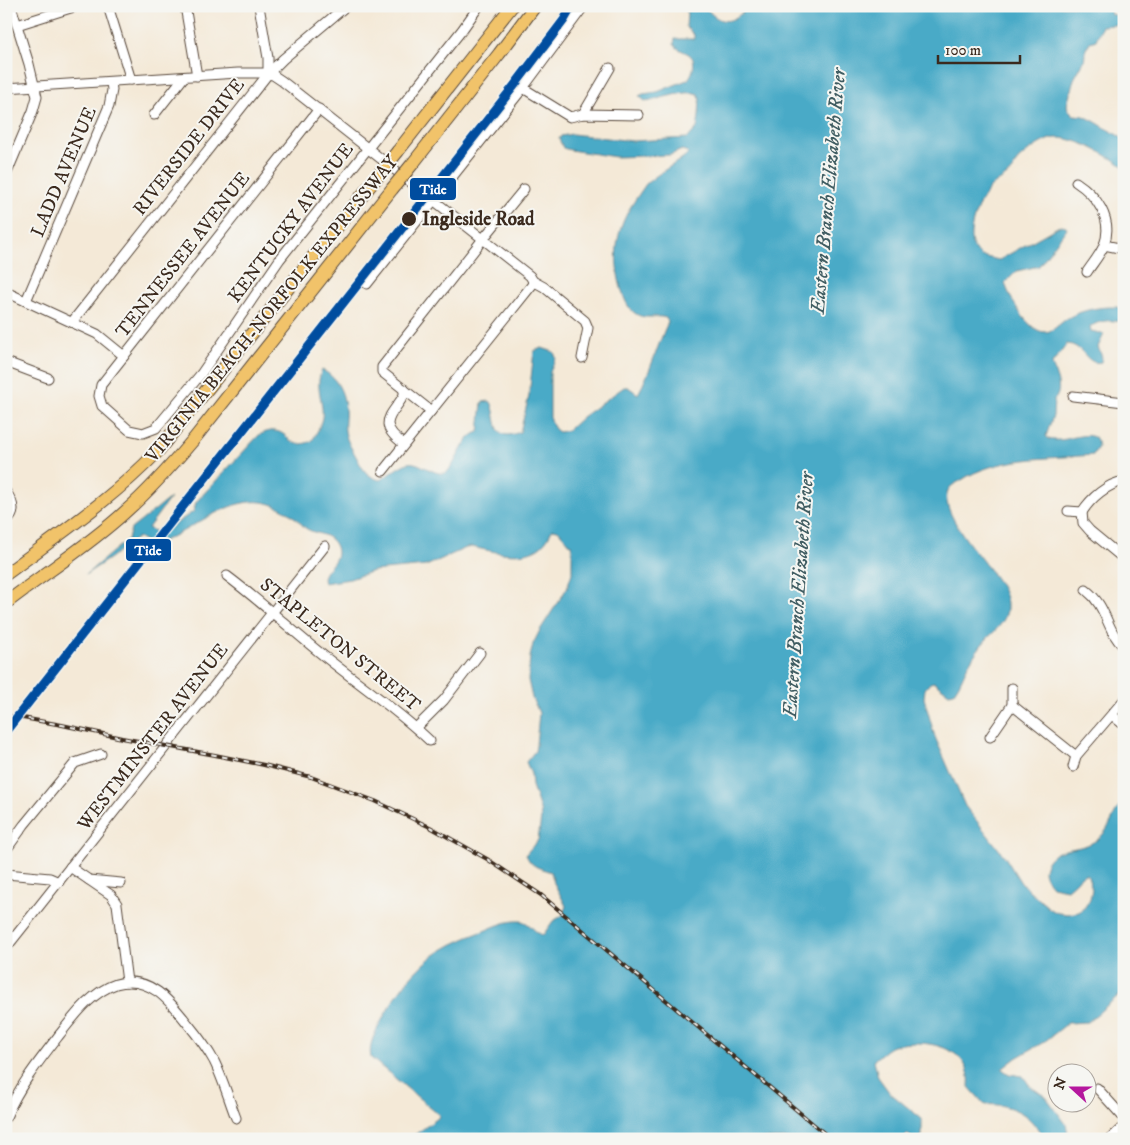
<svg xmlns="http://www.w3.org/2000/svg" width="1130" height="1145" viewBox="0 0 1130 1145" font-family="'IM FELL DW Pica',serif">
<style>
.water{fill:#48aac7;stroke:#426a72}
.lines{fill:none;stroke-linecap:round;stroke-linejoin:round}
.minor-casing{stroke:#57473a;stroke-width:11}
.highway-casing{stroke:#57473a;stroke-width:14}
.minor{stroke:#fff;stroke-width:9}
.highway{stroke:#f1c36a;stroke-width:12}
.rail-casing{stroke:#3b2a1e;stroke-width:4}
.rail{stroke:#f6f6f2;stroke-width:2;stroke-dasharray:5.5;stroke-linecap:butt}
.highway-bridge-casing{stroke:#57473a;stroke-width:14;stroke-linecap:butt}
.highway-bridge{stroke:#f1c36a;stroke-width:12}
.rail-1-casing{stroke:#f6f6f2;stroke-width:12}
.rail-1{stroke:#004d9f;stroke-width:9}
.stop-dot{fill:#3b2a1e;stroke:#f6f6f2;stroke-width:2}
.labels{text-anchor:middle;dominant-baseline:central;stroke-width:4;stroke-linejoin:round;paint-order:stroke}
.street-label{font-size:19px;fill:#3b2a1e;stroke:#f6f6f2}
.stop-label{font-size:19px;font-weight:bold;fill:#3b2a1e;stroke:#f6f6f2;text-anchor:start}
.water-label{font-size:20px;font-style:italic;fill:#405d62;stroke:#f6f6f2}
.line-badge{stroke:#f6f6f2;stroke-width:2}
.badge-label{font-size:14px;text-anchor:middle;font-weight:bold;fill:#fff}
</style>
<rect width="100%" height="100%" fill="#f6f6f2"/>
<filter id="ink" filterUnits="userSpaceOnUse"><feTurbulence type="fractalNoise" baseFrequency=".02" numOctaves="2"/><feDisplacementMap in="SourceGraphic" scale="10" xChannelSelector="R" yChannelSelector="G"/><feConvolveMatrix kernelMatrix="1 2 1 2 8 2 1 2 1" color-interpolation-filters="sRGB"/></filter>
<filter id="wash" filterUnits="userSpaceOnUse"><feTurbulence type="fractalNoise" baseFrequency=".0096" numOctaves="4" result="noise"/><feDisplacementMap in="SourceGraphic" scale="20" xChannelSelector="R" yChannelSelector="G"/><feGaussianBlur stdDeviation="1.12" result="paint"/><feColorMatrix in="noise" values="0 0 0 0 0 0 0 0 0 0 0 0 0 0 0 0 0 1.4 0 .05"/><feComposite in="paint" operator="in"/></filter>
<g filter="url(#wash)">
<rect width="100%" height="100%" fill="#f4e9d7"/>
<path class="water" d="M684 6H704C721 26 731 25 749 6H1109L1111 15 1124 14V24L1102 26 1096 40 1090 42 1086 49 1084 61 1074 79 1067 105 1068 109 1074 115 1084 116 1094 121 1124 139V167C1108 155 1070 133 1050 139 1040 142 1020 156 1015 164 1014 166 1014 168 1012 170 1006 178 997 181 991 187 980 198 967 228 972 244 973 248 978 253 981 256L999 260 1061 225 1066 226 1067 228 1039 266 1017 271 1005 283C1009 297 1028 332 1045 332 1053 332 1061 322 1068 318 1083 309 1106 305 1124 308V323C1113 319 1099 320 1090 327L1091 331 1104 334 1098 347 1102 357 1101 362C1086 366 1084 345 1067 344L1052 364C1055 375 1064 390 1054 400L1053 416 1046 436 1048 439C1066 444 1082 430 1096 438L1098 447 1093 455C1049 459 997 456 960 481 954 484 948 487 947 494 943 512 971 546 982 560 991 572 1007 589 1007 606 1008 621 995 630 986 640 980 646 975 654 970 662 964 671 961 683 954 692L949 693 934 682 930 683 925 689 924 698 935 737 965 806 1005 857 1021 883 1050 909 1058 913 1068 914 1079 912 1085 907 1090 899 1092 889 1088 876 1086 874 1083 875 1067 889 1052 886C1047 880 1042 874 1045 866 1054 843 1079 854 1098 839 1111 829 1113 812 1124 800V996H1118L1088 1022 1068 1023 1044 1042 1016 1058 1002 1069 1009 1074 1023 1076 1030 1086 1046 1097 1066 1124 1069 1139H1046C1040 1132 1034 1123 1027 1117 1016 1108 999 1103 985 1105L969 1087C974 1047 924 1037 893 1046 887 1048 880 1055 874 1060L878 1077 889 1092 922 1119V1136L919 1139H914L907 1134 904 1137 905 1139H409L438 1118 439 1115 371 1058C368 1045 375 1033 381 1022 395 995 415 966 442 950 455 942 470 936 484 931 495 926 508 920 521 921 530 922 534 933 543 935L553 921 562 916 566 906 554 883 551 872C540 868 530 867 526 854L538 840 541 818 540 809 532 786 531 774 526 762 535 751 536 745 539 713 532 698 528 680 530 657 533 644 540 630 567 588 572 573V546L558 530 552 529C540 565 500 553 472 547L466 548 426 566 373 571 350 579 324 583C318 568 346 563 334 543 327 532 314 535 304 527 301 523 297 519 293 516 243 476 199 531 152 545L138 537 110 558 85 575 128 539 131 529 170 498 148 528 161 534 194 511 196 502 259 435C264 433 269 430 275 431 291 433 288 451 312 441 317 433 320 426 322 418 324 401 314 386 322 370 336 376 344 392 345 408 346 416 344 424 345 431 347 443 353 450 358 460 363 470 368 477 380 480 389 475 398 466 408 463 419 460 433 476 446 473 458 462 463 436 479 432L482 402 490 401 492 404C498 420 492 443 520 432L529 396 534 351 542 348 554 352 556 358 550 372V420L555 429 559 432 568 430 582 417 624 387H628L638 394C651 371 657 346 668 322L666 318 662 317C653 316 644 319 636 314 627 308 624 298 621 288 612 255 616 228 635 200 639 195 642 189 646 184 657 174 672 166 684 157L687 155 688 152 682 150 670 155 616 157 570 150 563 148 559 139 561 136 572 134 633 141 688 138 697 128 699 116 700 98 698 94C687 89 659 100 645 101L639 96 643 94 657 92 687 80C692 76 697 62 691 56 686 51 678 51 674 44L675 39H694V35L686 27 687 13Z"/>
</g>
<g filter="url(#ink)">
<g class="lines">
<defs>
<g id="minor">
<path d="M108 6 131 80"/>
<path d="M185 6 197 76"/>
<path d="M259 6 268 58V74"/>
<path d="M17 25 77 6"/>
<path d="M6 88 238 73H263L273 75 282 81 530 276 533 281 544 287 585 321 588 328 582 358"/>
<path d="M523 88 570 117 583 114 639 115"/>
<path d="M319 109 101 385 99 396 102 406 129 430 143 433 156 428 201 374 280 259 462 30 479 6"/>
<path d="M583 114 610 68"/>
<path d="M154 115 184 77"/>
<path d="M6 175 33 111 37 97 29 64 11 6"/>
<path d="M1076 182C1096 195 1114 219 1104 245 1101 254 1092 264 1087 272"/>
<path d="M1104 245 1124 249"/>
<path d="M367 284 523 88 584 6"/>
<path d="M6 292 97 334 124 356"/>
<path d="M26 301 109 106 112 90 111 82"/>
<path d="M72 322 268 74 283 59 346 6"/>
<path d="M6 362 48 378"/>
<path d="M404 389V395C392 416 375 423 404 444"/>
<path d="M1073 396 1124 402"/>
<path d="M431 411 382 372V367L483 239 524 189"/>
<path d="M383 471 532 285 533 281"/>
<path d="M6 492C14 503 17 513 6 522"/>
<path d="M1068 511 1082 512"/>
<path d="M1082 512 1083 523 1090 531 1124 559"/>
<path d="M1082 512C1091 498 1107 484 1124 481"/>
<path d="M227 576C259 600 288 627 319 652 356 682 395 708 430 741"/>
<path d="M1086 590C1108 607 1105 629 1124 647"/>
<path d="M1012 705 1076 756"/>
<path d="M1112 715 1124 725"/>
<path d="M416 728 444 700 480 653"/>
<path d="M990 737 1012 705V688"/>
<path d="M1073 767 1076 756 1124 700"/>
<path d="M6 850 24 825 75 763 101 754"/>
<path d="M70 867 111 895 117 904 127 982"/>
<path d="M6 874 50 878 59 882"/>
<path d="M89 880 121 883"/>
<path d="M6 948 325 546"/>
<path d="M1097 1088 1124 1118"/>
<path d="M6 1117C19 1086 39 1061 60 1034 75 1015 92 992 116 984 149 974 170 1001 188 1024 197 1035 207 1048 214 1061 223 1079 229 1100 236 1118"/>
<path d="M1110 1139 1124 1126"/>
</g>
<g id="highway">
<path d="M398 151 512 6"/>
<path d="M414 162 499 54 535 6"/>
<path d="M6 574C58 535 112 499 157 452L377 177"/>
<path d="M6 603C46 572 88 546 125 512 150 490 172 465 194 439L392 189"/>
</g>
</defs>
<use href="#minor" class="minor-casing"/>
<use href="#highway" class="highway-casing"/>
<use href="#minor" class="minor"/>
<use href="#highway" class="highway"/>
<defs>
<path id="rail" d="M6 715 62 725 122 738 215 755 264 765 311 777 375 801 430 827 487 859 541 895 831 1139"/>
</defs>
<use href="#rail" class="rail-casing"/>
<use href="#rail" class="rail"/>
<defs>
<g id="highway-bridge">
<path d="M377 177 398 151"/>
<path d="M392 189 414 162"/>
</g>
</defs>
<use href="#highway-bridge" class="highway-bridge-casing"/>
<use href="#highway-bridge" class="highway-bridge"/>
<defs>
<path id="rail-1" d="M6 731 514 86 564 20 572 6"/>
</defs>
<use href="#rail-1" class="rail-1-casing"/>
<use href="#rail-1" class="rail-1"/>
</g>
</g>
<circle class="stop-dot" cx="409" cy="219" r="8"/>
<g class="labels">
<g class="street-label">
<text transform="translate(189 147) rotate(-52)">RIVERSIDE DRIVE</text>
<text transform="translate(64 172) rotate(-67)">LADD AVENUE</text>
<text transform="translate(291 223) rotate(-53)">KENTUCKY AVENUE</text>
<text transform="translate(183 255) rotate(-52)">TENNESSEE AVENUE</text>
<text transform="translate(272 309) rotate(-51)">VIRGINIA BEACH-NORFOLK EXPRESSWAY</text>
<text transform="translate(340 645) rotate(39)">STAPLETON STREET</text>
<text transform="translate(153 737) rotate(-52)">WESTMINSTER AVENUE</text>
</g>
<g class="stop-label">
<text x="422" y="219">Ingleside Road</text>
</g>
<g class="water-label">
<text transform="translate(829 191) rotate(-85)">Eastern Branch Elizabeth River</text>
<text transform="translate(799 595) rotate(-86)">Eastern Branch Elizabeth River</text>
</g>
</g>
<g class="line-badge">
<rect x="409" y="177" width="48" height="24" rx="5" fill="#004d9f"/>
<rect x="125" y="538" width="47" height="24" rx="5" fill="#004d9f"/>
</g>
<g class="badge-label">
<text x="433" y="194">Tide</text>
<text x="148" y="555">Tide</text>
</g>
<rect width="1130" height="1145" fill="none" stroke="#f6f6f2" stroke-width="25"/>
<g transform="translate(1072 1088) rotate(291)"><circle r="24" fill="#f6f6f2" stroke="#aba49d"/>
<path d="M0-4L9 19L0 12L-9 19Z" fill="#b5179e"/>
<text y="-8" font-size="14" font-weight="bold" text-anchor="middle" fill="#3b2a1e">N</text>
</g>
<path d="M938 55v8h82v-8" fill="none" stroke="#3b2a1e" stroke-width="2.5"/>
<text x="945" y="55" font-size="15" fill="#3b2a1e" stroke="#f6f6f2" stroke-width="4" paint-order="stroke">100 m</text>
</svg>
